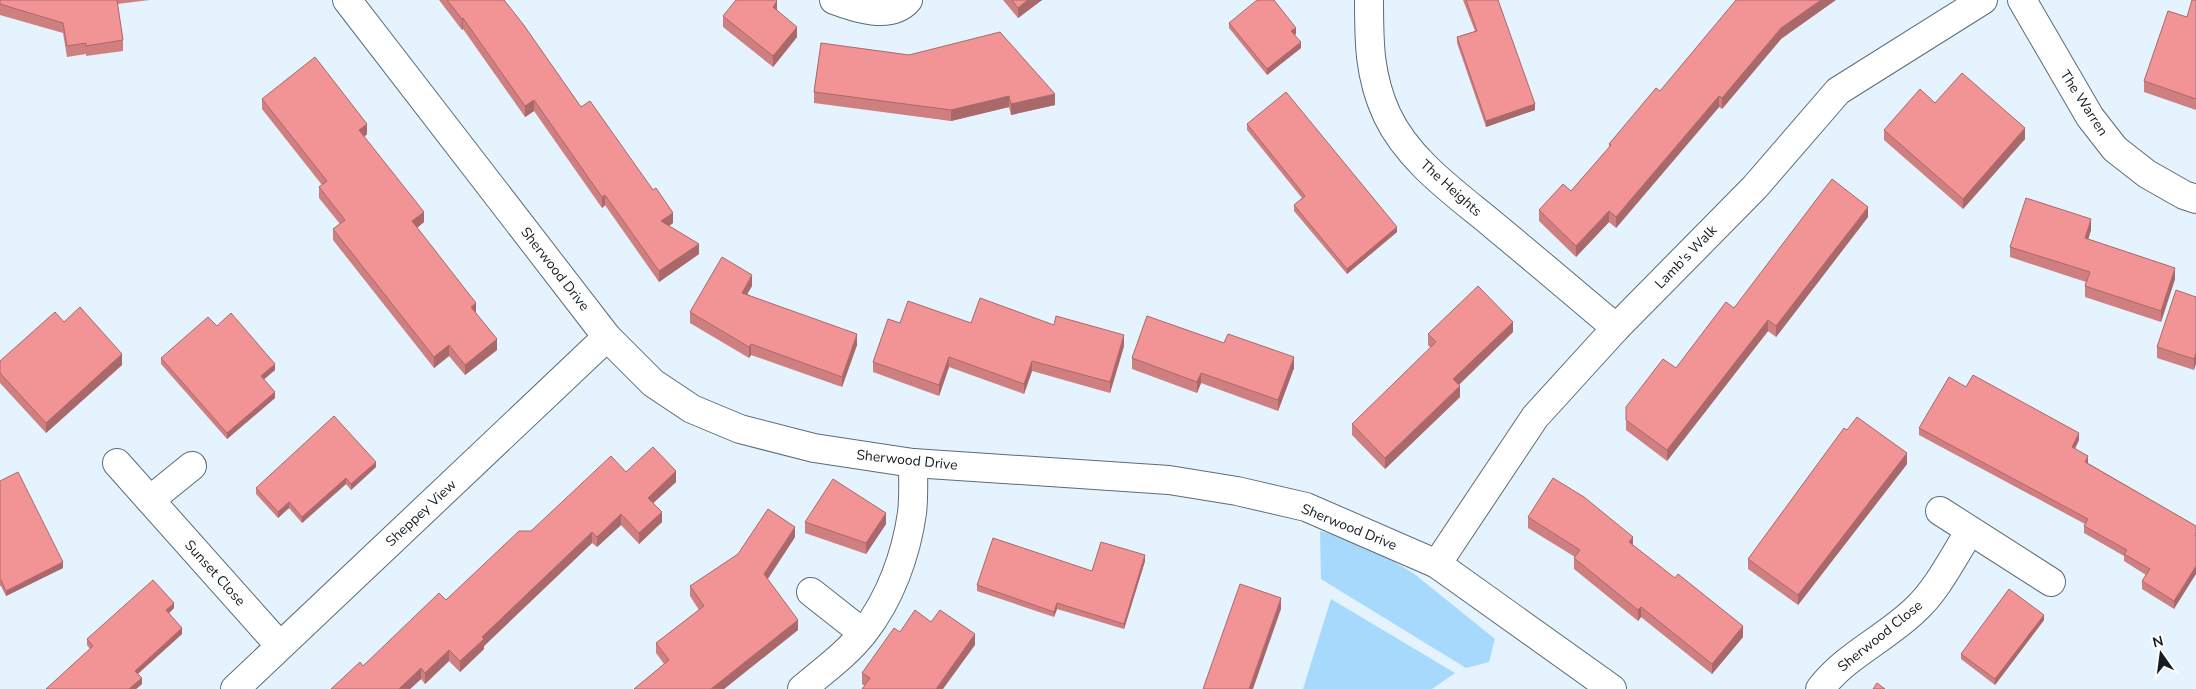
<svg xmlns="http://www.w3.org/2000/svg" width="2196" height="689" viewBox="0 0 2196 689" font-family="'Nunito Sans',sans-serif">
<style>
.green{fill:#a6d9fb}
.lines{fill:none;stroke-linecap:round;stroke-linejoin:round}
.minor-casing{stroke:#5c6c78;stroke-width:30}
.minor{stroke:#fff;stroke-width:28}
.wall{fill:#d07f81}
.shaded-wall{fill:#a96869}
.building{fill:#f29496;stroke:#a96869}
.labels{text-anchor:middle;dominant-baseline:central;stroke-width:5;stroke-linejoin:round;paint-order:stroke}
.street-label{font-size:14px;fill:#151b20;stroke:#fefefe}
</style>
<rect width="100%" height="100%" fill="#e4f3fd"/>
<g class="green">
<path d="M1320 531 1363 543 1413 573 1495 639 1489 662 1466 668 1321 579Z"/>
<path d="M1331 599 1455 673 1432 689H1303Z"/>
</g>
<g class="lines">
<defs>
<g id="minor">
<path d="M347 0 607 337 653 383 692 409 740 429 814 448 913 463 1169 480 1237 491 1306 507 1437 564 1612 689"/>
<path d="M834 0C855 8 891 20 908 0"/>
<path d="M1369 0C1369 42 1369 76 1387 115 1409 162 1458 195 1497 228 1537 261 1577 295 1616 328"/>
<path d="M2022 0 2090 117 2115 149 2147 174 2184 195 2196 199"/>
<path d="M117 463 280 646"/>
<path d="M150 500 192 466"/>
<path d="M1940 511 2051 582"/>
<path d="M1437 564 1535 417 1616 328 1755 187 1838 91 1983 0"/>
<path d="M811 592 863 633"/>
<path d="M235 689 607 337"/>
<path d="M802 689C823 671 847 654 864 632 890 599 906 555 912 513 914 497 913 479 913 463"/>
<path d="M1820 689C1846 655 1885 639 1915 610 1938 589 1953 557 1970 531"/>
</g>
</defs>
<use href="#minor" class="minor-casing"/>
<use href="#minor" class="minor"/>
</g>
<g class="wall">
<path d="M0 0H150L117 4 123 40V51L86 56V54L67 57 63 33 0 15Z"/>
<path d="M439 0H504L581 107 673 223 669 226 699 254 659 282 605 205 602 208 534 111 525 117 463 29 462 30Z"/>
<path d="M1003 0H1042L1018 18Z"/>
<path d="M1463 0H1499H1498L1535 110 1486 127 1457 43V37L1475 31Z"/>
<path d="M2196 0V110L2144 92V81L2187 17Z"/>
<path d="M777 11 797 37 773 67 723 27V16Z"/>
<path d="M1229 23 1296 34 1294 35 1301 48 1267 75 1229 28Z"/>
<path d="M1781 39 1722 109 1719 107 1616 228 1609 222 1576 257 1539 221V210L1571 191 1609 148V144L1660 91Z"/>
<path d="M821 43 1055 105 1011 115 1009 107 951 121 814 103V92Z"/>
<path d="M262 99 367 134 364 137 424 222 417 228 476 313 497 350 465 375 449 356 434 368 333 240V229L340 224 319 198V187L322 185 262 109Z"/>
<path d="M1935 103 2025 139 1963 209 1884 140V130Z"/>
<path d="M1247 124 1397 232 1347 274 1294 211V205L1302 198 1247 130Z"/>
<path d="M1868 217 1776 337 1768 331 1667 461 1626 430V407L1676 368 1734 308Z"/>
<path d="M2091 230 2088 240 2175 279 2161 322 2085 297V286L2086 282 2010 257V247Z"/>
<path d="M752 286 747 294 857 345 842 387 751 355 749 358 690 323V312Z"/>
<path d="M2196 297 2194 370 2157 358V347Z"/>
<path d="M971 323 1054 325 1124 346 1110 393 1032 371 1024 394 949 367 939 396 873 372V362Z"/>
<path d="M217 326 275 370 263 379 275 398 227 439 161 364V358Z"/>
<path d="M1513 332 1459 385 1460 397 1385 469 1352 435V424L1431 348 1428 345V334Z"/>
<path d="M1132 358 1294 368 1278 411 1201 383 1197 393 1132 369Z"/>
<path d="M0 361 122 365 46 433 0 383Z"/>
<path d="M1966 387 2079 440 2075 449 2088 463 2196 526 2174 609 2142 589V581L2146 575 2124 561V556L2084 533V526L2085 524 1919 435V428Z"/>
<path d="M1847 430 1907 464 1798 605 1748 569V559Z"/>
<path d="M376 467 351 490 346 484 302 523 289 508 278 518 256 494V488Z"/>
<path d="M626 472 676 482 653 503 662 522 639 544 621 525 597 547 592 543 484 646V649L460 672 449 661 425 684 421 679 410 689H331L363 666 531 531Z"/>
<path d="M0 481 63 568 6 596 1 586H0Z"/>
<path d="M1528 517 1633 545 1743 637 1712 674 1641 617 1638 621 1574 569V558L1575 557 1528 528Z"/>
<path d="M805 522 886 524 866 554 805 533Z"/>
<path d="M795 537 767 579 798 630 724 689H634L664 664 656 653V643L699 610 690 596V586Z"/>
<path d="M1145 561 1124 629 1057 609 1054 617 977 591V585L1092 571Z"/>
<path d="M174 608 169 613 182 634 138 674 142 684 136 689H46L90 649 87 645V639Z"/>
<path d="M2044 620 1995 685 1961 659V654Z"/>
<path d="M931 622 975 645 865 686 862 684V673L900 632Z"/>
</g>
<g class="shaded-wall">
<path d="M1028 0H1042L1018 18V8Z"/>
<path d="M1821 0H1836L1781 39 1722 109V98L1781 28Z"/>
<path d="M777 1V12L773 7Z"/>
<path d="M463 18V29L462 30V19Z"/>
<path d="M797 27V37L773 67V56Z"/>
<path d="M1296 28V34L1291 37V31Z"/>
<path d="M1301 42V48L1267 75V69Z"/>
<path d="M1055 94V105L1011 115V104Z"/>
<path d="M1009 96V107L951 121V110Z"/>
<path d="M1719 96V107L1616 228V217Z"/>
<path d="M534 100V111L525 117V106Z"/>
<path d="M1535 104V110L1486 127V121Z"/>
<path d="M367 124V134L359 141V130Z"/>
<path d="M2025 128V139L1963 209V199Z"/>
<path d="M605 195V205L602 208V197Z"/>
<path d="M1868 207V217L1776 337V326Z"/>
<path d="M1609 211V222L1576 257V246Z"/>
<path d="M424 212V222L412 232V221Z"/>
<path d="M673 213V223L661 232V221Z"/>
<path d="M2091 219V230L2085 249V238Z"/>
<path d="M1397 227V232L1347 274V269Z"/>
<path d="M699 244V254L659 282V271Z"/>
<path d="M2175 268V279L2161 322V311Z"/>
<path d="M752 275V286L742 303V293Z"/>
<path d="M476 303V313L471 307Z"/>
<path d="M1768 320V331L1667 461V450Z"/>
<path d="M1513 322V332L1453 390V379Z"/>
<path d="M857 334V345L842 387V377Z"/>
<path d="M1124 335V346L1110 393V382Z"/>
<path d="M497 339V350L465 375V365Z"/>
<path d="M751 344V355L749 358V347Z"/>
<path d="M449 345V356L434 368V357Z"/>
<path d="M2196 353V364L2194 370V359Z"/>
<path d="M122 354V365L46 433V423Z"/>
<path d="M949 357V367L939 396V385Z"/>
<path d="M1294 357V368L1278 411V400Z"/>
<path d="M1032 361V371L1024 394V384Z"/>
<path d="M275 364V370L261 382V376Z"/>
<path d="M1201 373V383L1197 393V382Z"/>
<path d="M1460 386V397L1385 469V458Z"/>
<path d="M275 392V398L227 439V433Z"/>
<path d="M2079 433V440L2072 454V447Z"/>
<path d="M1907 453V464L1798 605V595Z"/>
<path d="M2088 456V463L2085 462Z"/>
<path d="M376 462V467L351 490V484Z"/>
<path d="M676 471V482L648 508V498Z"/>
<path d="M346 478V484L302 523V517Z"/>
<path d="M289 502V508L278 518V512Z"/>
<path d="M662 512V522L639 544V533Z"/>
<path d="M886 513V524L866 554V543Z"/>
<path d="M621 514V525L597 547V537Z"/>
<path d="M795 527V537L764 585V574Z"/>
<path d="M592 532V543L484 646V649L460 672V661L482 637Z"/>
<path d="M1633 537V548L1629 542Z"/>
<path d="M1145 555V561L1124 629V624Z"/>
<path d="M63 562V568L6 596V591Z"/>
<path d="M2196 566V574L2174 609V601Z"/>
<path d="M1281 598V609L1253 689H1249Z"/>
<path d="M174 603V608L166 616V610Z"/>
<path d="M1057 603V609L1054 617V612Z"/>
<path d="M1641 607V617L1638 621V610Z"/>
<path d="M2044 615V620L1995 685V679Z"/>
<path d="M798 620V630L724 689H711Z"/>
<path d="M1743 626V637L1712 674V664Z"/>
<path d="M182 628V634L135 676V671Z"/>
<path d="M975 634V645L943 689H936Z"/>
<path d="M449 650V661L425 684V673Z"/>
<path d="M421 668V679L410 689H399Z"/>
<path d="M142 678V684L136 689H129Z"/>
</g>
<g class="building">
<path d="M0 0H117L123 40 86 46V43L67 46 63 23 0 4Z"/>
<path d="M447 0H504L523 24 581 107 590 101 653 190 656 188 673 213 661 221 699 244 659 271 605 195 602 197 534 100 525 106 463 18 462 19Z"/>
<path d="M736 0H776L777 1 773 7 797 27 773 56 723 16Z"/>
<path d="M1012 0H1028L1018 8Z"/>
<path d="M1257 0H1274L1296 28 1291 31 1301 42 1267 69 1229 23Z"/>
<path d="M1466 0H1498L1535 104 1486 121 1457 37 1477 31Z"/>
<path d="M1736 0H1821L1781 28 1722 98 1719 96 1616 217 1609 211 1576 246 1539 210 1563 184 1571 191 1611 145 1609 144 1656 88 1660 91Z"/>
<path d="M2192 0H2196V99L2144 81 2168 11 2187 17Z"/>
<path d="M1000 32 1055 94 1011 104 1009 96 951 110 814 92 821 43 909 55Z"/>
<path d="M315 57 367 124 359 130 424 212 412 221 476 303 471 307 497 339 465 365 449 345 434 357 333 229 345 220 319 187 327 181 262 99Z"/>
<path d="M1962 73 2025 128 1963 199 1884 130 1920 89 1935 103Z"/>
<path d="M1286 92 1397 227 1347 269 1294 205 1305 196 1247 124Z"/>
<path d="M1832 179 1868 207 1776 326 1768 320 1667 450 1626 420V407L1663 359 1676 368 1726 302 1734 308Z"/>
<path d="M2026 198 2091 219 2085 238 2175 268 2161 311 2085 286 2090 272 2010 247Z"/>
<path d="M722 257 752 275 742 293 857 334 842 377 751 344 749 347 690 312Z"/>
<path d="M1478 286 1513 322 1453 379 1460 386 1385 458 1352 424 1436 342 1428 334Z"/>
<path d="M2176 290 2196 297V353L2194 359 2157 347Z"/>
<path d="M980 298 1054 325 1056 316 1124 335 1110 382 1032 361 1024 384 949 357 939 385 873 362 888 319 900 323 908 301 971 323Z"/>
<path d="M80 307 122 354 46 423 0 373V361L55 312 64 322Z"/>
<path d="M231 313 275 364 261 376 275 392 227 433 161 358 208 317 217 326Z"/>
<path d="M1147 316 1224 343 1228 334 1294 357 1278 400 1201 373 1197 382 1132 358Z"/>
<path d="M1973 375 2079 433 2072 447 2088 456 2085 462 2196 526V533L2195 535 2196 536V566L2174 601 2142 581 2150 569 2124 554 2127 550 2084 526 2088 519 1919 428 1949 377 1966 387Z"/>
<path d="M334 416 376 462 351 484 346 478 302 517 289 502 278 512 256 488Z"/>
<path d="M1857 417 1907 453 1798 595 1748 559 1844 428 1847 430Z"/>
<path d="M653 447 676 471 648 498 662 512 639 533 621 514 597 537 592 532 482 637 484 639 460 661 449 650 425 673 421 668 399 689H331L360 662 363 666 439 593 446 600 519 531H531L611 456 626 472Z"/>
<path d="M18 472 63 562 6 591 1 580H0V481Z"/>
<path d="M1553 478 1584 497 1633 537 1629 542 1675 578 1678 574 1743 626 1712 664 1641 607 1638 610 1574 558 1580 550 1528 517Z"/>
<path d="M833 479 886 513 866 543 805 522Z"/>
<path d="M768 509 795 527 764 574 798 620 711 689H634L669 660 656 643 704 606 690 586 738 554Z"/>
<path d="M993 538 1092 571 1101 542 1145 555 1124 624 1057 603 1054 612 977 585Z"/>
<path d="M153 580 174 603 166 610 182 628 135 671 142 678 129 689H46L93 646 87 639Z"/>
<path d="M1240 584 1281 598 1249 689H1203Z"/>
<path d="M2009 589 2044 615 1995 679 1961 654Z"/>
<path d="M915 610 931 622 940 610 975 634 936 689H862L870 678 862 673 894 628 900 632Z"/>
<path d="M1877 683 1885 689H1873Z"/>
</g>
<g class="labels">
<g class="street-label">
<text transform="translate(2084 103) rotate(57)">The Warren</text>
<text transform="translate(1451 188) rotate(42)">The Heights</text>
<text transform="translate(1686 257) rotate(-46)">Lamb's Walk</text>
<text transform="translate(555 269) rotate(52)">Sherwood Drive</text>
<text transform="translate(907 460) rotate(6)">Sherwood Drive</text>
<text transform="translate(421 513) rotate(-43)">Sheppey View</text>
<text transform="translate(1349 527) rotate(22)">Sherwood Drive</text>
<text transform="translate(215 573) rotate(48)">Sunset Close</text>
<text transform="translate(1880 636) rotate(-39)">Sherwood Close</text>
</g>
</g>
<g transform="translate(2161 654) rotate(346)" stroke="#fefefe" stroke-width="4" paint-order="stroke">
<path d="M0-4L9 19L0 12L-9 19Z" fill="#151b20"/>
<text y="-8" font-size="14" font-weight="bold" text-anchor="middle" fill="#151b20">N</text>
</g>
</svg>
